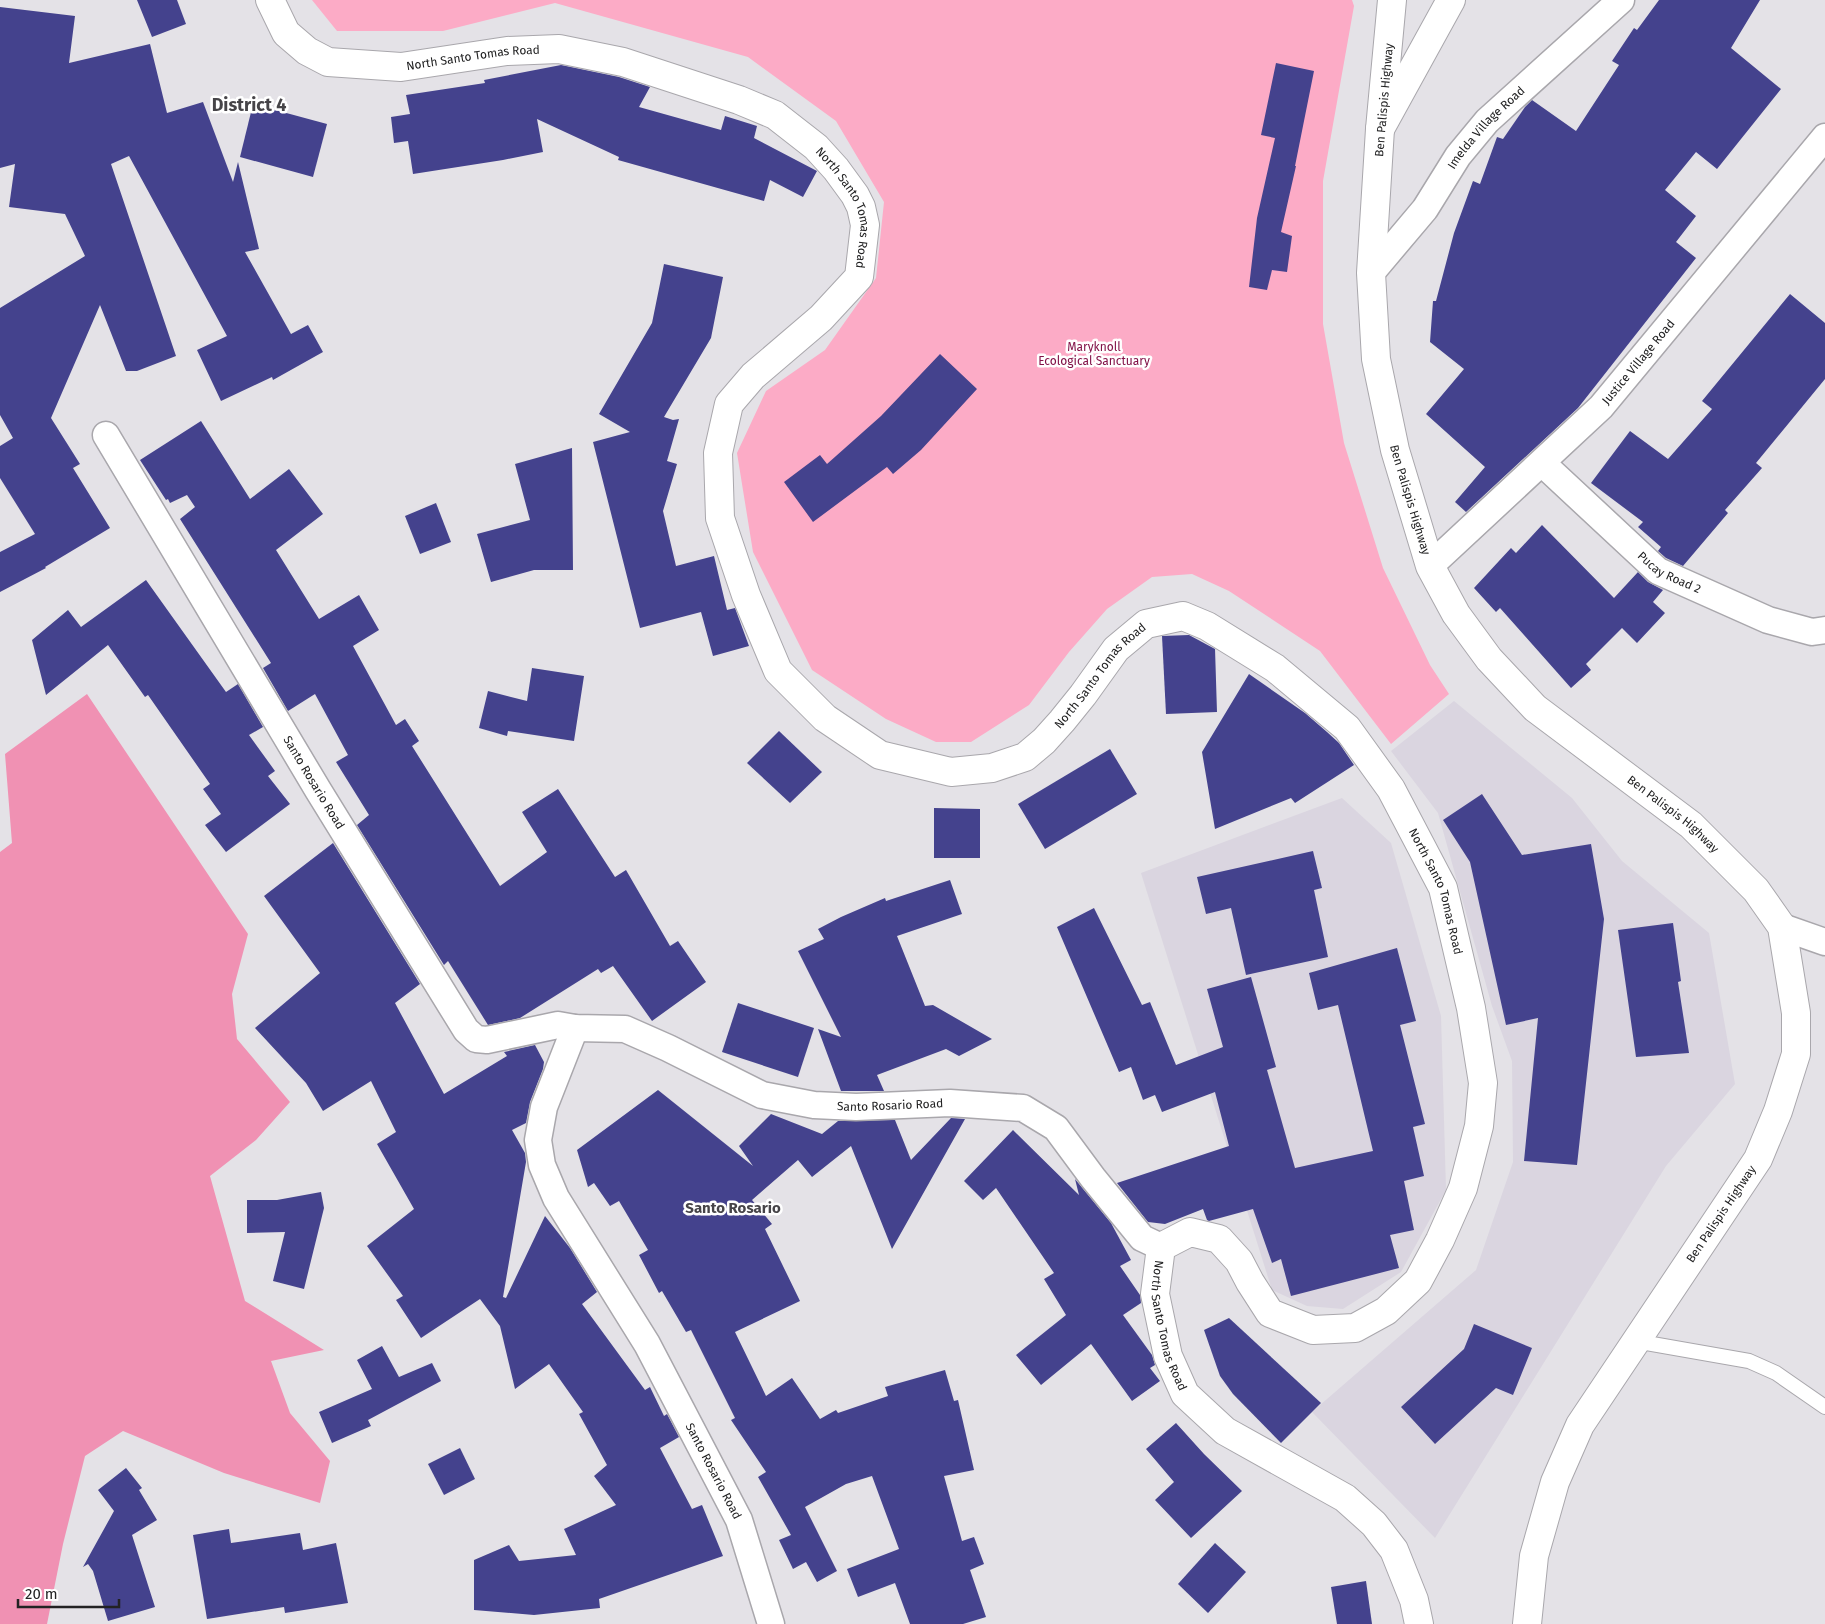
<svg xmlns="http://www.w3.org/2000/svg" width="1825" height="1624" viewBox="0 0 1825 1624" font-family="'Fira Sans',sans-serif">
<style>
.built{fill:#dad5e0}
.green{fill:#fcabc6}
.forest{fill:#f091b3}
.building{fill:#44428d}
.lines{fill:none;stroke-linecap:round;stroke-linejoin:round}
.lane-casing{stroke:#a9a7ac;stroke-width:16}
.street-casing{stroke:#a9a7ac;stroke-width:29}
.secondary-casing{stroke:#a9a7ac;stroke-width:30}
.primary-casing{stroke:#a9a7ac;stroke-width:30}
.lane{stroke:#fff;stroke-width:14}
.street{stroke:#fff;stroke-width:26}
.secondary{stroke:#fff;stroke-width:28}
.primary{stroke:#fff;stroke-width:28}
.labels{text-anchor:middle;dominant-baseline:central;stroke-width:5;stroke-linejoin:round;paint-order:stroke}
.street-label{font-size:12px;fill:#222223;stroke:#fff}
.park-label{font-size:12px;fill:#821248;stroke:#fff}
.quarter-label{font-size:15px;font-weight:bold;fill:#464448;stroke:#fff}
.district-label{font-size:18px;font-weight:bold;fill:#464448;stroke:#fff}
</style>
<rect width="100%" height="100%" fill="#e4e2e7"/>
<g class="built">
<path d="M1454 701 1572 798 1622 861 1709 933 1735 1084 1666 1166 1435 1538 1312 1412 1476 1270 1513 1162 1512 1061 1492 1006 1438 813 1391 751Z"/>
<path d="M1342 798 1391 843 1441 1016 1446 1190 1401 1272 1343 1309 1307 1306 1272 1290 1141 873Z"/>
</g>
<path class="green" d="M312 0H1352L1354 6 1323 181V324L1344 443 1383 568 1430 665 1449 694 1391 744 1320 651 1229 591 1192 574 1152 577 1107 609 1069 652 1029 705 971 742H936L886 719 812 670 753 552 737 453 766 391 825 350 876 278 884 202 836 121 748 57 555 3 443 31H337Z"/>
<path class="forest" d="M87 694 248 934 232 994 237 1039 290 1102 256 1140 210 1176 245 1301 324 1350 271 1361 290 1413 330 1461 320 1503 224 1473 123 1431 85 1456 63 1544 47 1624H0V852L12 843 5 754Z"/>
<g class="building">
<path d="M137 0H177L186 24 152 37Z"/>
<path d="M1659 0H1760L1731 48 1781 89 1717 169 1696 152 1665 190 1696 216 1676 242 1696 258 1578 408 1466 512 1455 502 1485 467 1426 414 1464 369 1430 342 1433 301H1436L1454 233 1473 181 1480 184 1497 137 1503 139 1525 107 1532 100 1576 131 1619 65 1612 61 1634 28 1637 30Z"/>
<path d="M0 7 75 16 69 63 150 44 167 113 203 102 233 182 238 162 259 249 245 252 291 334 308 325 323 352 273 380 272 377 221 401 197 350 227 336 129 156 111 164 176 356 137 371H126L100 305 51 418 80 464 73 468 110 528 45 567 46 568 0 592V552L35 534 0 478V446L13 438 0 415V308L85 256 65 214 9 207 15 164 0 168Z"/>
<path d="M1276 63 1314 71 1295 166H1296L1281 232 1292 236 1287 272 1272 270 1267 290 1249 287 1257 218 1275 138 1261 135Z"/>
<path d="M561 65 619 77 650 87 639 107 721 130 725 116 757 126 754 138 817 171 803 197 770 180 764 201 618 160 619 157 537 119 543 152 503 160 413 174 408 141 394 143 391 117 410 114 406 95 485 83 484 80Z"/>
<path d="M253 104 327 124 313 177 240 157Z"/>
<path d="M664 264 723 277 711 338 664 417 673 420 679 419 667 461 677 464 663 511 676 566 714 556 727 610 735 608 749 646 713 656 701 612 640 628 593 442 630 432 599 414 652 323Z"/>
<path d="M1790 294 1825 323V379L1756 463 1762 468 1725 510 1728 513 1683 566 1666 558 1658 551 1661 547 1638 527 1643 522 1591 483 1630 431 1668 459 1712 409 1702 401Z"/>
<path d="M940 354 977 389 921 450 893 474 887 467 813 522 784 482 820 455 827 464 881 416Z"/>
<path d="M201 421 250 499 289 469 323 514 276 550 319 619 359 595 379 630 353 646 396 725 405 719 419 741 412 746 500 886 547 852 522 812 558 789 615 877 626 870 670 946 678 941 706 982 652 1021 613 966 601 973 598 969 520 1018 488 1025 448 961 444 965 357 825 369 815 336 762 348 755 315 694 288 711 263 668 271 663 180 519 195 507 187 495 170 503 168 499 166 500 140 460Z"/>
<path d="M572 448 573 570H534L491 582 477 534 530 520 515 464Z"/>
<path d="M436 503 451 542 420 554 405 516Z"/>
<path d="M1542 525 1614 598 1638 572 1648 582 1663 590 1653 602 1665 613 1637 643 1622 628 1586 664 1591 670 1571 688 1500 608 1496 612 1474 588 1511 548 1516 553Z"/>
<path d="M146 580 226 692 238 684 263 727 249 735 275 771 268 776 290 804 226 852 205 825 221 814 203 789 210 784 148 695 145 697 108 645 46 695 32 640 68 610 81 627Z"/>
<path d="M1189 635 1215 649 1217 712 1166 714 1162 636Z"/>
<path d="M532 668 584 676 574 741 508 731 507 736 479 728 488 691 527 701Z"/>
<path d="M1249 674 1305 713 1327 732 1339 743 1354 765 1295 803 1291 798 1215 829 1202 752Z"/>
<path d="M779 731 822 772 790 803 747 763Z"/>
<path d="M1110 749 1137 794 1045 849 1018 804Z"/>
<path d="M1482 794 1522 855 1591 844 1604 919 1577 1165 1524 1161 1538 1018 1506 1025 1470 862 1443 820Z"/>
<path d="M934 808 980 809V858H934Z"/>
<path d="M333 843 420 984 395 1003 444 1094 507 1056 504 1052 535 1045 544 1062 543 1069 530 1102 526 1123 512 1130 525 1153 526 1162 503 1297 506 1298 545 1216 570 1248 597 1292 582 1304 645 1390 650 1387 664 1416 667 1414 679 1437 660 1448 692 1509 702 1505 723 1556 599 1599 600 1608 534 1615 474 1610V1560L509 1545 519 1561 576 1555 564 1529 616 1505 594 1476 607 1465 579 1414 583 1412 549 1364 515 1389 500 1326 480 1299 421 1338 396 1300 403 1296 367 1246 414 1209 377 1144 396 1132 371 1081 323 1111 306 1083 255 1028 320 973 264 896Z"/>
<path d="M1313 851 1322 888 1314 890 1328 957 1246 975 1231 908 1206 914 1197 877Z"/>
<path d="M950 880 962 914 897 936 925 1006 933 1005 992 1039 959 1056 946 1049 877 1075 884 1091H841L818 1029 841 1037 798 951 824 939 818 929 841 917 885 898 886 901Z"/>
<path d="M1094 908 1142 1005 1150 1002 1176 1065 1223 1047 1207 989 1251 977 1276 1067 1267 1070 1295 1168 1373 1151 1338 1005 1318 1010 1309 973 1397 948 1416 1021 1400 1025 1425 1124 1413 1127 1424 1176 1404 1181 1414 1230 1390 1235 1399 1268 1291 1296 1281 1259 1272 1263 1253 1209 1209 1221 1207 1220 1203 1209 1165 1224 1148 1222 1117 1183 1229 1146 1215 1092 1162 1112 1155 1095 1143 1100 1131 1067 1119 1072 1057 927Z"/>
<path d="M1673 923 1681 981 1678 982 1689 1053 1636 1057 1618 930Z"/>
<path d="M738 1003 814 1028 798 1077 722 1052Z"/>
<path d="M658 1090 753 1166 739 1146 771 1114 822 1134 838 1121 895 1120 911 1160 951 1118 965 1119 892 1249 851 1146 812 1177 798 1160 752 1200 772 1224 765 1229 800 1301 735 1332 766 1396 792 1378 820 1419 836 1410 838 1413 888 1396 885 1387 945 1370 954 1401 958 1400 974 1470 944 1476 962 1541 974 1537 984 1564 970 1570 986 1617 963 1624H910L895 1583 858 1597 847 1569 899 1549 872 1476 846 1484 805 1507 837 1571 817 1582 806 1562 793 1569 779 1540 791 1535 758 1477 766 1472 731 1420 735 1418 691 1330 686 1332 662 1291 659 1293 639 1255 648 1250 619 1201 610 1206 594 1183 588 1187 577 1150Z"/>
<path d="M1013 1130 1079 1195 1075 1179 1111 1223 1131 1260 1120 1266 1140 1295 1141 1303 1123 1315 1152 1355 1155 1365 1150 1368 1160 1381 1132 1401 1091 1344 1041 1385 1016 1355 1066 1315 1044 1279 1054 1273 996 1188 983 1200 964 1181Z"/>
<path d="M321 1192 324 1208 304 1289 273 1281 285 1232 247 1233V1200H277Z"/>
<path d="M1229 1318 1321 1403 1281 1443 1233 1394 1220 1376 1204 1330Z"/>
<path d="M1474 1324 1532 1348 1513 1395 1496 1388 1435 1444 1401 1407 1464 1349Z"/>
<path d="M382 1346 399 1377 432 1363 441 1381 368 1420 371 1426 332 1443 319 1412 372 1389 357 1360Z"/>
<path d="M1176 1423 1204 1454 1242 1491 1191 1538 1155 1500 1174 1482 1146 1449Z"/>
<path d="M460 1448 475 1479 444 1495 428 1464Z"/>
<path d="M126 1468 142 1488 139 1490 157 1520 132 1535 155 1607 108 1621 93 1571 88 1564 83 1567 114 1511 98 1490Z"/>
<path d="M229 1529 231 1543 300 1533 303 1550 336 1543 348 1603 285 1613 284 1607 207 1619 193 1535Z"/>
<path d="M1215 1543 1246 1572 1208 1613 1178 1584Z"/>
<path d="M1366 1581 1372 1624H1337L1331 1587Z"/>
</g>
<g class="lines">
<defs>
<path id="lane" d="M1635 1341 1749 1361 1776 1373 1825 1407"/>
<g id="street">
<path id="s1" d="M1371 273 1425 209 1458 156 1487 121 1621 0"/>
<path id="s2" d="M106 435 318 790 466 1030 476 1039 487 1040 558 1025 575 1028 625 1029 668 1048 762 1095 814 1105 856 1107 950 1103 1023 1108 1056 1128 1093 1178 1142 1238 1161 1247"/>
<path id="s3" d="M1542 463 1658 571 1768 620 1812 632 1825 630"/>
<path id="s4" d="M1430 566 1601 407 1825 137"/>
<path d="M1782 927 1825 942"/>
<path id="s5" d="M575 1028 544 1107 538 1140 542 1165 556 1198 647 1344 739 1520 771 1624"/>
</g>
<g id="secondary">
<path id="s6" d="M270 0 286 33 307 51 328 62 401 67 507 51 559 49 623 62 739 100 775 115 816 147 836 169 855 195 861 207 865 225 859 277 821 318 753 376 729 404 718 453 720 518 746 595 778 671 825 718 880 755 951 772 992 768 1025 757 1044 741 1062 721 1083 695 1116 649 1146 624 1183 616 1207 626 1275 668 1347 728 1391 789 1443 888 1471 1008 1483 1083 1479 1126 1463 1188 1440 1240 1418 1281 1386 1311 1355 1328 1313 1330 1270 1313 1250 1282 1239 1261 1219 1239 1190 1232 1161 1247 1155 1294 1168 1356 1185 1394 1225 1431 1345 1498 1374 1524 1394 1550 1414 1600 1419 1624"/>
<path d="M1380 129 1451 0"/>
</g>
<g id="primary">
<path id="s7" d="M1392 0 1380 129 1371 273 1376 359 1395 450 1430 566 1456 614 1489 659 1535 708 1691 825 1756 890 1782 927 1796 1013V1054L1778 1111 1758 1159 1580 1425 1555 1482 1534 1556 1527 1624"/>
</g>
</defs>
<use href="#lane" class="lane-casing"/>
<use href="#street" class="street-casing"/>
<use href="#secondary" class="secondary-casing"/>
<use href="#primary" class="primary-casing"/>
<use href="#lane" class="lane"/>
<use href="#street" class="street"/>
<use href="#secondary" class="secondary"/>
<use href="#primary" class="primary"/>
</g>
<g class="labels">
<g class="street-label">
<text stroke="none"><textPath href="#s6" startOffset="234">North Santo Tomas Road</textPath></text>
<text transform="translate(1384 100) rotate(-85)">Ben Palispis Highway</text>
<text stroke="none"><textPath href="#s1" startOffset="186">Imelda Village Road</textPath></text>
<text stroke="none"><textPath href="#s6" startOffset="669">North Santo Tomas Road</textPath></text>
<text stroke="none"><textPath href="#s4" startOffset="292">Justice Village Road</textPath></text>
<text stroke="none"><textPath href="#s7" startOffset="505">Ben Palispis Highway</textPath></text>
<text stroke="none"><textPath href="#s3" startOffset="169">Pucay Road 2</textPath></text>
<text stroke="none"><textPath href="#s6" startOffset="1599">North Santo Tomas Road</textPath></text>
<text stroke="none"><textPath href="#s2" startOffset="405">Santo Rosario Road</textPath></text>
<text stroke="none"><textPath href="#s7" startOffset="926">Ben Palispis Highway</textPath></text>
<text stroke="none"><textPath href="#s6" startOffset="2094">North Santo Tomas Road</textPath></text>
<text stroke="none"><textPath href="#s2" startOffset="1141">Santo Rosario Road</textPath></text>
<text transform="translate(1721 1214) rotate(-56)">Ben Palispis Highway</text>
<text stroke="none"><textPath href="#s6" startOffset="2904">North Santo Tomas Road</textPath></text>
<text stroke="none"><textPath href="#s5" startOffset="495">Santo Rosario Road</textPath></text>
</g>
<g class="park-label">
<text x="1094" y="347">Maryknoll<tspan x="1094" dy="14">Ecological Sanctuary</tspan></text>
</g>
<g class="quarter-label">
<text x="733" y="1208">Santo Rosario</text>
</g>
<g class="district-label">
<text x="249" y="105">District 4</text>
</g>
</g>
<path d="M18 1599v8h101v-8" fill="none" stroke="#222223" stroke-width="2.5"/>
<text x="25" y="1599" font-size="15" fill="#222223" stroke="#ffffff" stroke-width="4" paint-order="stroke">20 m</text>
</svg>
